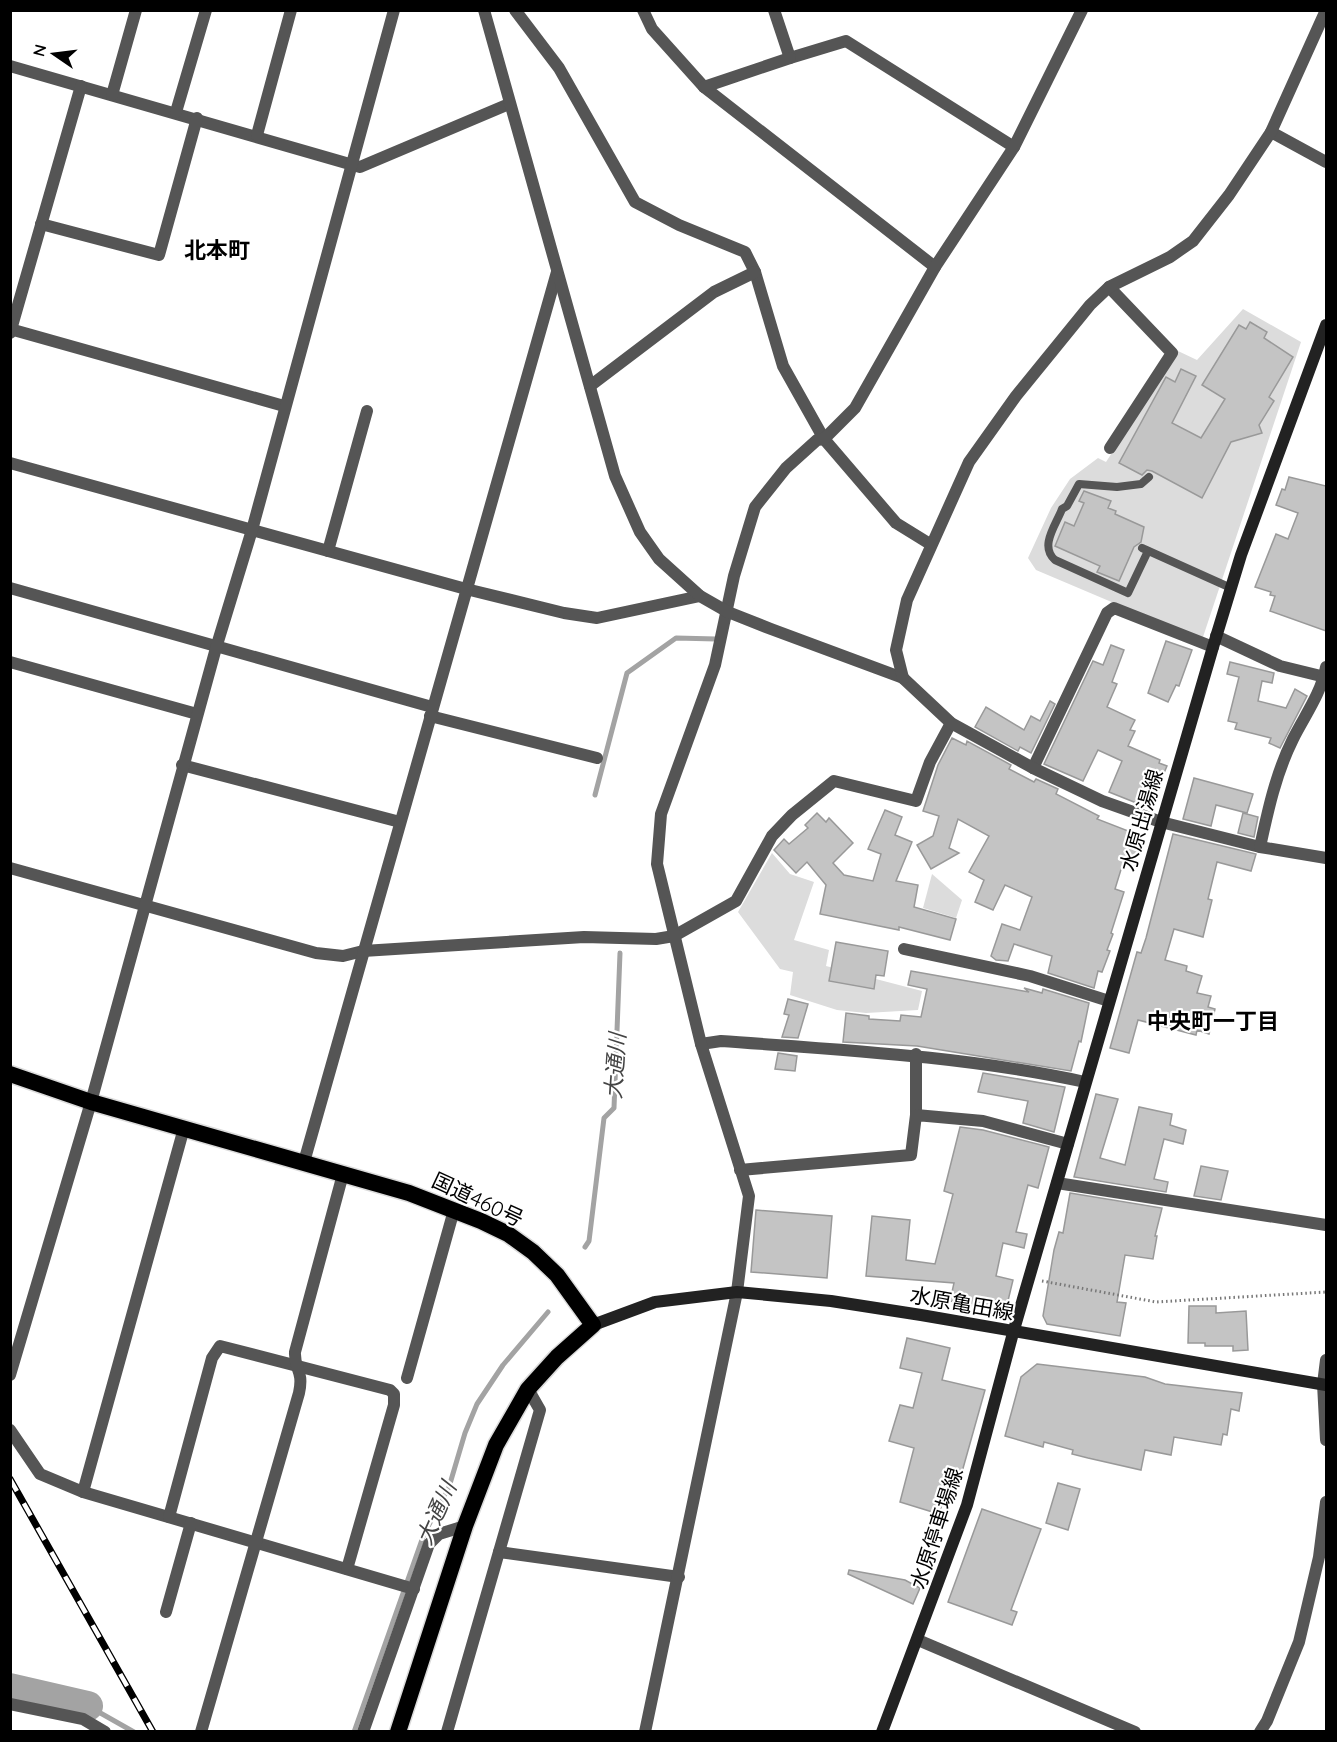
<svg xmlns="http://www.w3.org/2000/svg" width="1337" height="1742" viewBox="0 0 1337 1742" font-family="Quicksand,'Noto Sans JP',sans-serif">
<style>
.green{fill:#dcdcdc}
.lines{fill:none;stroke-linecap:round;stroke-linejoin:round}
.stream{stroke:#a3a3a3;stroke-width:5}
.river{stroke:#a3a3a3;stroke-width:30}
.building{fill:#c4c4c4;stroke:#999;stroke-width:1.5}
.trunk-casing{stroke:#dbdbdb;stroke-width:19}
.path{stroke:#777;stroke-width:3;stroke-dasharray:1.5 3;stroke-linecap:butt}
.service{stroke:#555;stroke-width:8}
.minor{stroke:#555;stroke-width:12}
.tertiary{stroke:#555;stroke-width:12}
.secondary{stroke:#222;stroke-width:12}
.trunk{stroke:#000;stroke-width:16}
.rail-casing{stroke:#000;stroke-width:7}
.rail{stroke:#fff;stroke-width:4.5;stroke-dasharray:14;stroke-linecap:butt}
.labels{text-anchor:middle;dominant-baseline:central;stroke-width:4.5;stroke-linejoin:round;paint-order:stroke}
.street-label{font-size:21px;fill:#000;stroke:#fff}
.neighbourhood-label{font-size:22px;font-weight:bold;fill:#000;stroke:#fff}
.water-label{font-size:22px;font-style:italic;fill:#444;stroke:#fff}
</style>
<rect width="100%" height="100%" fill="#fff"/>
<g class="green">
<path d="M1243 309 1301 342 1203 637 1187 634 1036 570 1028 558 1051 508 1070 479 1098 458 1106 462 1178 351 1197 360Z"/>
<path d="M772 853 790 874 814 882 794 940 829 950 826 966 922 991 918 1010 866 1013 837 1010 790 995 793 972 780 969 738 912Z"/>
<path d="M932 874 962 900 956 918 923 908Z"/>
</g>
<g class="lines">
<g class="stream">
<path d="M595 795 627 673 676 638 716 639"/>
<path d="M585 1247 589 1241 604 1118 614 1108 620 953"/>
<path d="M88 1706 134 1732"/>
<path d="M354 1732 424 1534 449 1487 465 1433 477 1404 503 1365 548 1312"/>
</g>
<path class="river" d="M10 1688 88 1706"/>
</g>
<g class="building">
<path d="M1250 322 1267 332 1264 338 1293 357 1269 397 1274 401 1259 425 1262 433 1231 442 1202 498 1152 471 1147 470 1142 475 1119 463 1166 377 1175 382 1181 369 1196 376 1172 423 1201 438 1225 399 1202 385 1239 325 1246 329Z"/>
<path d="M1289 477 1326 486V631L1270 611 1275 596 1270 595 1271 592 1255 587 1276 534 1288 539 1298 513 1276 505 1282 489 1285 490Z"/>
<path d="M1084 491 1111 501 1108 508 1116 511 1115 514 1144 527 1141 542 1134 547 1119 581 1097 572 1100 566 1055 546 1065 522 1074 526 1084 503 1079 501Z"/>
<path d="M1166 641 1192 650 1179 686 1176 685 1168 702 1148 693Z"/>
<path d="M1111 645 1124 650 1112 682 1117 684 1107 707 1135 720 1130 730 1135 731 1128 746 1160 760 1159 763 1167 766 1149 808 1109 792 1122 761 1098 750 1083 781 1044 764 1093 661 1103 665Z"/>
<path d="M1230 662 1274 673 1272 683 1262 681 1258 701 1286 708 1295 689 1307 696 1280 748 1269 743 1271 738 1235 729 1237 723 1228 721 1239 677 1227 674Z"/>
<path d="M1050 701 1055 704 1031 753 1020 747 1018 751 975 727 986 707 1024 730 1031 716 1040 721Z"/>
<path d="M952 738 966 745 967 741 1011 765 1009 769 1034 782 1036 779 1058 789 1056 794 1099 816 1097 819 1136 834 1140 846 1134 866 1123 863 1115 889 1124 892 1111 933 1113 934 1107 950 1110 951 1102 972 1098 971 1094 988 1048 973 1052 956 1014 944 1008 961 996 960 991 956 1002 924 1020 930 1032 897 1005 885 993 910 975 902 984 880 969 872 989 836 958 819 949 848 959 853 931 869 917 845 933 836 939 816 923 811 938 765Z"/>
<path d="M1194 778 1253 794 1247 813 1216 805 1211 826 1183 819Z"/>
<path d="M885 810 902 817 895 835 912 842 896 881 918 885 914 907 956 919 950 940 899 927V930L820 914 826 885 807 862 796 873 774 850 784 839 789 844 808 828 805 825 817 813 826 822 829 818 853 843 833 863 844 875 873 881 881 854 868 849Z"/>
<path d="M1243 813 1258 817 1254 837 1238 833Z"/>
<path d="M1173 834 1256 854 1251 871 1217 862 1208 899 1212 900 1203 937 1174 929 1165 960 1187 966 1186 971 1202 976 1197 993 1211 996 1208 1007 1215 1009 1209 1034 1197 1030 1196 1035 1138 1020 1129 1053 1110 1048 1137 952 1141 953 1146 938Z"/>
<path d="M836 942 888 951 884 976 876 975 874 989 829 981Z"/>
<path d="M911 971 1029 992 1024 988 1042 993 1043 989 1089 1003 1081 1042 1079 1041 1071 1071 917 1046 843 1042 846 1013 869 1016V1019L900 1021 901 1015 921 1017 927 989 908 985Z"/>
<path d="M788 999 808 1004 798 1038 782 1037 789 1015 784 1014Z"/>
<path d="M778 1053 797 1056 795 1071 775 1069Z"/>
<path d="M983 1073 1065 1087 1054 1132 1023 1123 1028 1101 978 1092Z"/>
<path d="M1096 1094 1118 1099 1100 1158 1125 1165 1139 1107 1172 1114 1170 1125 1186 1130 1183 1144 1164 1139 1154 1179 1168 1182 1166 1192 1074 1177Z"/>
<path d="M960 1127 983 1130 1049 1147 1038 1188 1028 1185 1016 1232 1027 1234 1024 1248 1003 1243 996 1276 1013 1280 1005 1313 950 1301 954 1283 866 1276 872 1216 910 1220 906 1260 935 1264 953 1194 944 1191Z"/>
<path d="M1201 1166 1228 1171 1221 1200 1194 1196Z"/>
<path d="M1070 1193 1162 1208 1155 1236H1157L1153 1259 1125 1255 1117 1302 1126 1303 1120 1336 1047 1324 1043 1316 1054 1250 1059 1232 1063 1233Z"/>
<path d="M756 1210 832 1216 827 1278 751 1272Z"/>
<path d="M1189 1306H1216V1313L1246 1311 1248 1350 1233 1351V1346H1205V1343H1188Z"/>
<path d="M907 1338 950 1348 942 1380 985 1390 953 1504 943 1501 939 1514 900 1502 914 1448 889 1441 900 1405 913 1408 922 1373 900 1368Z"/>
<path d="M1037 1364 1145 1377 1165 1384 1242 1393 1239 1411 1231 1409 1227 1435 1223 1434 1221 1445 1174 1437 1171 1455 1145 1450 1141 1470 1088 1458 1072 1454 1073 1450 1044 1442 1043 1447 1005 1436 1021 1377Z"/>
<path d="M1058 1483 1080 1489 1068 1530 1046 1523Z"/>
<path d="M982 1509 1041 1529 1011 1610 1017 1612 1012 1625 948 1602Z"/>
<path d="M849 1570 905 1580 920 1588 913 1604 848 1574Z"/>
</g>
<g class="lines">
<defs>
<path id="trunk" d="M10 1074 91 1102 409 1193 481 1221 508 1234 533 1252 557 1275 593 1325 557 1357 528 1389 496 1445 465 1526 398 1732"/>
</defs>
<use href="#trunk" class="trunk-casing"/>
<path class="path" d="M1042 1281 1156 1302 1326 1292"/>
<g class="service">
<path d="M1142 548 1231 588"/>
<path d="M1148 551 1128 593 1055 560C1039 546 1056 525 1062 509L1067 506 1079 484 1117 487 1141 484 1149 477"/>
</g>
<g class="minor">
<path d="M515 10 559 68 635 202 679 225 745 252 755 272 783 366 824 439 896 523 930 544"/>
<path d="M643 10 652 29 704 87 935 267"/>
<path d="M774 10 790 58 846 41 1014 147"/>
<path d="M10 66 360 167 509 104"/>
<path d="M704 87 790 58"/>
<path d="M112 95 136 10"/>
<path d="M176 112 206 10"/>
<path d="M1271 132 1326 162"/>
<path d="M257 135 291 10"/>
<path d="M41 224 159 255 197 118"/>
<path d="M1109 287 1172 353 1110 448"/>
<path d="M10 329 284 406"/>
<path d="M10 333 81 86"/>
<path d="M590 386 714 292 755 272"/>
<path d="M10 463 466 589 564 613 597 618 700 596"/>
<path d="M328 551 367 411"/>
<path d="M10 588 432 707"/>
<path d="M1216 636 1280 666 1325 677"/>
<path d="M10 662 197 714"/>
<path d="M430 716 597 758"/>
<path d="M182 765 400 822"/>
<path d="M1033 768 1107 613 1114 608 1213 647"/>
<path d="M1161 822 1260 847 1326 858"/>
<path d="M1260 847C1268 810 1276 773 1293 739 1305 715 1321 694 1326 667"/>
<path d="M10 868 316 953 343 956 363 951 584 937 656 939 674 936 736 901 772 836 792 815 834 781 916 801 930 762 951 723"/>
<path d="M904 949 1030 976 1109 1001"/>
<path d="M701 1044 721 1041C843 1050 965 1056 1085 1082"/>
<path d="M916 1115V1054"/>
<path d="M304 1162 557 272"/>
<path d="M740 1170 911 1155 916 1115 983 1121 1068 1144"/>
<path d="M1057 1183 1326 1225"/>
<path d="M1326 1360 1323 1384 1326 1440"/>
<path d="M10 1375 91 1102 216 648 252 530 394 10"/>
<path d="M407 1378 454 1210"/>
<path d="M10 1430 40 1474 83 1492 414 1589"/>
<path d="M83 1492 184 1128"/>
<path d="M169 1517 212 1358 220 1346 390 1390 394 1394V1405L347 1569"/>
<path d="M499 1552 679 1577"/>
<path d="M166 1612 191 1523"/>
<path d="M918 1640 1135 1732"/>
<path d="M10 1704 83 1719 105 1732"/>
<path d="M201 1732 299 1393C304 1370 294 1370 295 1352L343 1174"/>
<path d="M363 1732 429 1544 439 1534 465 1526"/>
<path d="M447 1732 540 1410 528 1389"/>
<path d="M645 1732 737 1292 749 1196 701 1044 657 864 661 814 715 665 734 576 755 507 786 468 817 440 824 439 855 408 935 267 1014 147 1082 10"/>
<path d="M1260 1732 1267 1721 1299 1642 1319 1557 1326 1502"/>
</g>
<g class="tertiary">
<path d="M484 10 615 476 640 532 659 559 700 596 728 612 771 629 903 678 951 723 1033 768 1102 801 1161 822"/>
<path d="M903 678 896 650 907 600 969 462 1016 396 1090 305 1109 287 1170 257 1193 241 1229 195 1271 132 1326 10"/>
</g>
<g class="secondary">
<path d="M593 1325 655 1302 737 1292 831 1301 921 1315 1326 1385"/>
<path d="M882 1732 967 1505 1013 1333 1213 647 1241 555 1326 325"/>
</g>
<use href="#trunk" class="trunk"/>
<defs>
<path id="rail" d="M10 1479 153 1732"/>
</defs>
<use href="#rail" class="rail-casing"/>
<use href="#rail" class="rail"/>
</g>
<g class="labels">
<g class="street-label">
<text transform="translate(1141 820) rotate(-74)">水原出湯線</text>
<text transform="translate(478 1199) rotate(25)">国道460号</text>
<text transform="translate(962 1303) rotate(10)">水原亀田線</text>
<text transform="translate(936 1528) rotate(-72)">水原停車場線</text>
</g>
<g class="neighbourhood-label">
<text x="217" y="250">北本町</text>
<text x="1213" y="1021">中央町一丁目</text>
</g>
<g class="water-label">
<text transform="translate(615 1066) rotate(-86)">大通川</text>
<text transform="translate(436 1513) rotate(-66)">大通川</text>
</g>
</g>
<rect width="1337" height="1742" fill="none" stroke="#000000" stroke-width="24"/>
<g transform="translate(54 54) rotate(284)" stroke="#ffffff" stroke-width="4.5" paint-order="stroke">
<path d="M0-4.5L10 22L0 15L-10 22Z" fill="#000000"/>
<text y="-9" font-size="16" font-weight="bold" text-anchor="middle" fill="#000000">N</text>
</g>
</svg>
